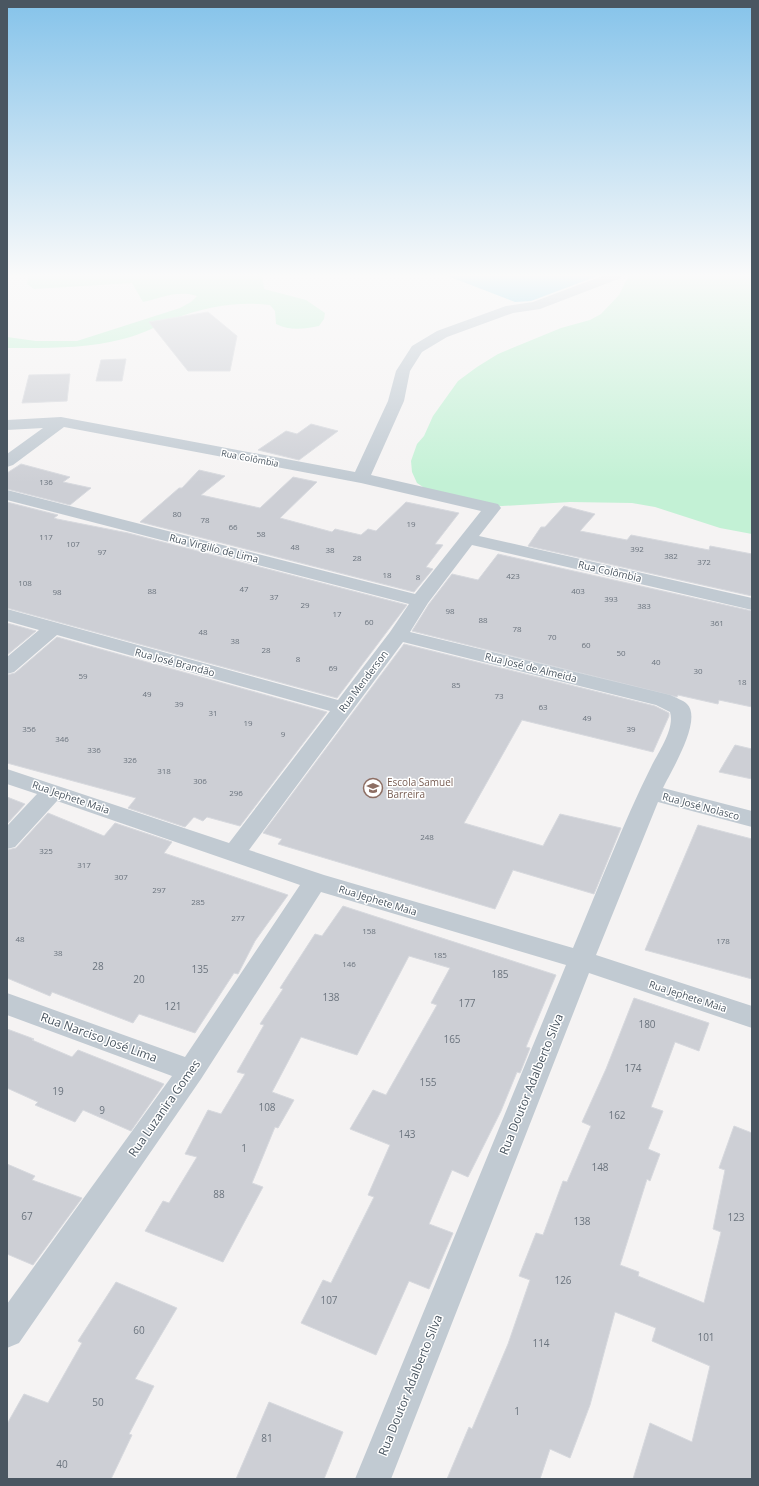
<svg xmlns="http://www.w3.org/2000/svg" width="759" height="1486" viewBox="0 0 759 1486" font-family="'Open Sans',sans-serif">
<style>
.green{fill:#c3f1d5}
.water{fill:#90daee}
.building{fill:#cdcfd5;stroke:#d7d9de}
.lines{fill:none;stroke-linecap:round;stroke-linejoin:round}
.minor{fill:#c1cad2;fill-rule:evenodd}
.labels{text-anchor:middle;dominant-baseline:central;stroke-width:3;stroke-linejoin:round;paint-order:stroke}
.number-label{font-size:8px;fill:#6b747e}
.far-street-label{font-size:9px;fill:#4a5661;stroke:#fff}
.street-label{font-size:10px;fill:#4a5661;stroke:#fff}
.education-label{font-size:10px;fill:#785e54;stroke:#fff;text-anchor:start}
.near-number-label{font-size:10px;fill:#6b747e}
.near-street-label{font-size:12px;fill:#4a5661;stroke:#fff}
</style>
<rect width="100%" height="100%" fill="#f5f3f3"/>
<g class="green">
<path d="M26 275H262L264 289 306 300 325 313 324 319 319 326C304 329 290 331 276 324L275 311 270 305C238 301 204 307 174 319 157 326 140 335 123 339 85 349 45 348 7 348V337L36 341H77L180 308 191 302 197 296C177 290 162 298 143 302L132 283 34 289 27 284 28 278Z"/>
<path d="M629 275H752V534L720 528 655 507 632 503 570 502 486 507 429 491 417 483 412 472 411 461 417 444 424 436 433 416 458 381 477 367 498 354 561 328 590 320 601 314 619 295Z"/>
</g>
<path class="water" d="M445 275H600L531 301 515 302Z"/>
<g class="building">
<path d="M208 312 237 336 230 371H188L149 322Z"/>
<path d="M126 359 122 381H96L101 360Z"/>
<path d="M70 374 67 401 22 403 29 375Z"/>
<path d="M311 424 338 431 299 460 258 450 286 431 297 434Z"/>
<path d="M21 464 70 477 63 482 91 488 70 505 7 489V473Z"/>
<path d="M199 470 225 476 201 495 260 508 293 477 317 482 280 518 332 532 335 529 361 535 368 529 376 531 406 502 459 513 435 544 443 545 426 567 433 569 414 592 140 522 179 488H182Z"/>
<path d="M7 502 58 515 54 518 57 519 128 533 407 605 337 698 7 608Z"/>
<path d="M564 506 595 514 580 531 627 540 631 535 709 550 710 546 752 554V596L528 546 541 527H545Z"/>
<path d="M498 554 752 611V707L719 700 718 704 678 695 677 697 412 631 429 604 452 574 478 580Z"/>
<path d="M7 623 36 631 7 655Z"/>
<path d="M57 637 327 712 240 826 207 817 203 821 194 817 185 827 128 808 136 798 7 763V675L15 673Z"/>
<path d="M404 644 655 706 669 713V716L653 752 522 720 464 823 543 846 560 814 621 828 594 894 513 870 495 909 278 844 282 839 263 833Z"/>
<path d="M735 745 752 749V779L719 772Z"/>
<path d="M7 797 25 804 7 824Z"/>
<path d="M48 813 104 836 115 823 172 842 164 853 288 895 255 941 238 974 234 973 195 1033 139 1014 133 1023 52 992 50 996 7 978V850L16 848Z"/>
<path d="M698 825 752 839V979L645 950Z"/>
<path d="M343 906 556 975 526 1047 530 1048 520 1073 517 1072 501 1111 468 1177 452 1170 429 1224 453 1233 429 1289 409 1281 376 1355 301 1323 323 1280 331 1283 374 1197 368 1195 390 1145 350 1129 373 1090 386 1095 437 1005 431 1003 450 968 409 956 357 1055 301 1037 272 1092 294 1100 278 1128 275 1127 252 1183 263 1187 223 1262 145 1231 163 1201 169 1203 197 1157 185 1154 208 1110 221 1114 245 1074 237 1072 264 1025 260 1024 283 989 280 988 315 934 322 936Z"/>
<path d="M634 998 709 1023 699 1051 675 1042 651 1107 663 1111 648 1149 660 1154 650 1181 647 1179 620 1265 639 1272 638 1276 704 1303 721 1232 713 1229 725 1170 719 1168 734 1126 752 1133V1479H633L650 1423 692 1442 710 1366 652 1341 656 1328 615 1312 590 1405 570 1458 550 1449 540 1479H447L469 1427 472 1429 508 1344 530 1280 519 1276 536 1233 543 1235 563 1181 567 1182 591 1126 582 1122 606 1069Z"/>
<path d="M7 1029 34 1039 32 1040 72 1057 78 1050 164 1084 131 1131 83 1110 75 1122 35 1105 38 1102 7 1088Z"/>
<path d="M7 1164 35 1176 32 1180 82 1198 33 1265 7 1254Z"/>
<path d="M116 1282 177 1308 135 1379 154 1386 129 1434 132 1435 111 1479H7V1424L24 1394 48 1403 82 1343 78 1341Z"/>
<path d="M269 1402 343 1432 324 1479H236Z"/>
</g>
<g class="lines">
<path class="minor" d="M605 275H622L621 278 540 309 513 313 447 337 422 352 410 371 404 401 371 475 498 504 501 508 479 536 752 598V610L472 545 428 603 410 632 670 695C676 698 683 700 687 704 703 720 671 771 663 788L752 811V827L658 802 596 955 752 1006V1028L589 973 391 1479H355L566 965 321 892 201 1079 19 1343 7 1348V1304L172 1076 7 1015V993L185 1057 300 885 57 801 15 847 7 849V826L37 794 7 784V769L229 843 330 711 57 635 14 672 7 674V657L39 630 7 621V609L338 700 390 632 409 604 7 500V490L415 594 481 511 361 483 64 427 13 465 7 467V454L43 428 7 430V420L61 417 355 472 388 401 396 371 412 346 437 331 506 306 533 302ZM403 642 656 705 670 712C675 728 659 751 652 765 622 825 599 887 573 948L324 875 249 850Z"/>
</g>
<linearGradient id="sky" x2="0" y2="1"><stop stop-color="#85c3ea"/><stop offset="0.57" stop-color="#fafafa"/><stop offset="1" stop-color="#fafafa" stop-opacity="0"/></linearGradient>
<rect width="759" height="483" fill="url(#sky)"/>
<defs>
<symbol id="school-ring" viewBox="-11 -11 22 22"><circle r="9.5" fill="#fff" stroke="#8d6e63" stroke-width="1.5"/><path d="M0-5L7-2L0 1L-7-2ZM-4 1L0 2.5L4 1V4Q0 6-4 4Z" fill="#8d6e63"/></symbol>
</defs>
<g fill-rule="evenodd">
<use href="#school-ring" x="362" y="777" width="22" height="22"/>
</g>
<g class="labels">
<g class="number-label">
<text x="46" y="481">136</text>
<text x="177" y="513">80</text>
<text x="205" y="519">78</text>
<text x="411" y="523">19</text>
<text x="233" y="526">66</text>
<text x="261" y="533">58</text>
<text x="46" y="536">117</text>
<text x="73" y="543">107</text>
<text x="295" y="546">48</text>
<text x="637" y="548">392</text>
<text x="330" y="549">38</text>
<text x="102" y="551">97</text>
<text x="671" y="555">382</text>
<text x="357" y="557">28</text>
<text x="704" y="561">372</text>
<text x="387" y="574">18</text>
<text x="513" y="575">423</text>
<text x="418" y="576">8</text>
<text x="25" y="582">108</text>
<text x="244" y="588">47</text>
<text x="152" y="590">88</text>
<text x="578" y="590">403</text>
<text x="57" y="591">98</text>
<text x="274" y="596">37</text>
<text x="611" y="598">393</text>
<text x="305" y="604">29</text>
<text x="644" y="605">383</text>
<text x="450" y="610">98</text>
<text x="337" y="613">17</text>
<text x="483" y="619">88</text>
<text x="369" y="621">60</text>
<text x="717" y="622">361</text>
<text x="517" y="628">78</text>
<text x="203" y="631">48</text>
<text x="552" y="636">70</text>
<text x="235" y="640">38</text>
<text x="586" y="644">60</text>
<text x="266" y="649">28</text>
<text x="621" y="652">50</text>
<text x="298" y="658">8</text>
<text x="656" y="661">40</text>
<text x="333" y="667">69</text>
<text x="698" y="670">30</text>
<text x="83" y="675">59</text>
<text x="742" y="681">18</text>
<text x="456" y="684">85</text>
<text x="147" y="693">49</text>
<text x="499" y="695">73</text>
<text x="179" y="703">39</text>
<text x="543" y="706">63</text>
<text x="213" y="712">31</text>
<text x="587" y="717">49</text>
<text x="248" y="722">19</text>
<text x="29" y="728">356</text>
<text x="631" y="728">39</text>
<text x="283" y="733">9</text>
<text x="62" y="738">346</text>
<text x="94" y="749">336</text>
<text x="130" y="759">326</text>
<text x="164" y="770">318</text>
<text x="200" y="780">306</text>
<text x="236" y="792">296</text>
<text x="427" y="836">248</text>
<text x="46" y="850">325</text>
<text x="84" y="864">317</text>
<text x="121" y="876">307</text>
<text x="159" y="889">297</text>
<text x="198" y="901">285</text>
<text x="238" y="917">277</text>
<text x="369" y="930">158</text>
<text x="20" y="938">48</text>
<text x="723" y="940">178</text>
<text x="58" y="952">38</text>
<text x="440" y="954">185</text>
<text x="349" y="963">146</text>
</g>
<g class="far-street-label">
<text transform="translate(250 458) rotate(11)">Rua Colômbia</text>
</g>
<g class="street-label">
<text transform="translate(214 548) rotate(14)">Rua Virgilío de Lima</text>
<text transform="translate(610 571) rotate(13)">Rua Colômbia</text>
<text transform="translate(175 662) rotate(15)">Rua José Brandão</text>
<text transform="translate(531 667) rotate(14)">Rua José de Almeida</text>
<text transform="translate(363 681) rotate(-53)">Rua Menderson</text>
<text transform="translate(71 797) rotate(19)">Rua Jephete Maia</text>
<text transform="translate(701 806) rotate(15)">Rua José Nolasco</text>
<text transform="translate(378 900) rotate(17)">Rua Jephete Maia</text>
<text transform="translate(688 996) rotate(18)">Rua Jephete Maia</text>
</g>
<g class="education-label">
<text x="387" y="782">Escola Samuel<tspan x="387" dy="12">Barreira</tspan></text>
</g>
<g class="near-number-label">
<text x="98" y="966">28</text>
<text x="200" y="969">135</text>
<text x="500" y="974">185</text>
<text x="139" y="979">20</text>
<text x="331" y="997">138</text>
<text x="467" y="1003">177</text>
<text x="173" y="1006">121</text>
<text x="647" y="1024">180</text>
<text x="452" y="1039">165</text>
<text x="633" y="1068">174</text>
<text x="428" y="1082">155</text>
<text x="58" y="1091">19</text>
<text x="267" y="1107">108</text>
<text x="102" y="1110">9</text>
<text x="617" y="1115">162</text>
<text x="407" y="1134">143</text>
<text x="244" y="1148">1</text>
<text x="600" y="1167">148</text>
<text x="219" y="1194">88</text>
<text x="27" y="1216">67</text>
<text x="736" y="1217">123</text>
<text x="582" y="1221">138</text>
<text x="563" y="1280">126</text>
<text x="329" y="1300">107</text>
<text x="139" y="1330">60</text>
<text x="706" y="1337">101</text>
<text x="541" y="1343">114</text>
<text x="98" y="1402">50</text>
<text x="517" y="1411">1</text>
<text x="267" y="1438">81</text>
<text x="62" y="1464">40</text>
</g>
<g class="near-street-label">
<text transform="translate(99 1037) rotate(20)">Rua Narciso José Lima</text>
<text transform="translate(531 1084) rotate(-68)">Rua Doutor Adalberto Silva</text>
<text transform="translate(164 1108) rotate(-55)">Rua Luzanira Gomes</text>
<text transform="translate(410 1385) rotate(-68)">Rua Doutor Adalberto Silva</text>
</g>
</g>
<rect width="759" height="1486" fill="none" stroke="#4a5661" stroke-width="16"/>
</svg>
